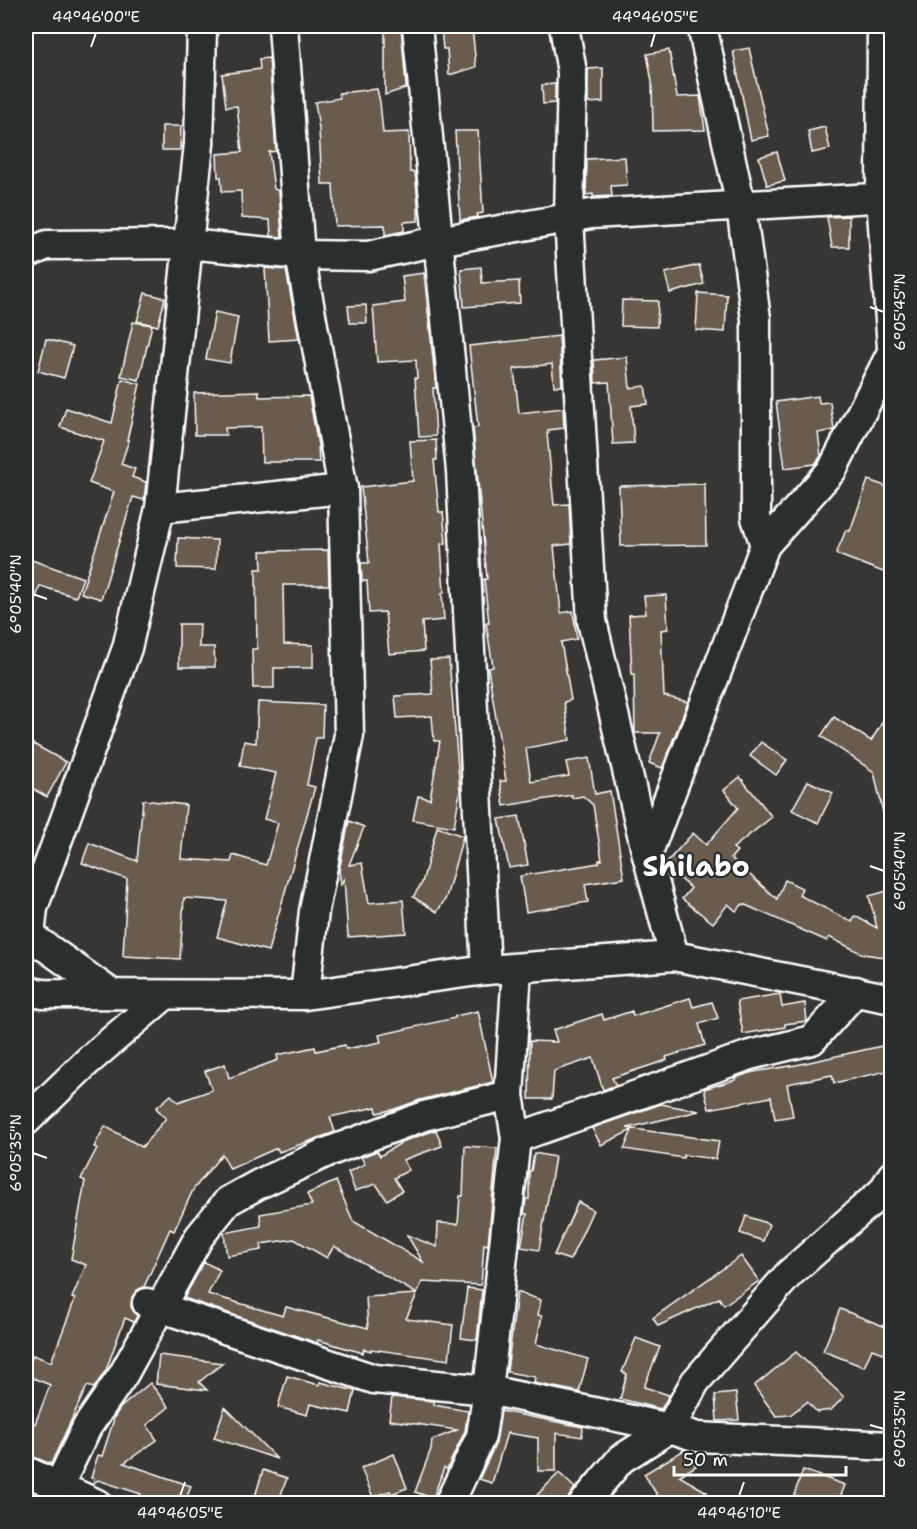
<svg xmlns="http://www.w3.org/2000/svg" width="917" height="1529" viewBox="0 0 917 1529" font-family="'Shantell Sans',sans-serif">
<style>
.building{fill:#695c50;stroke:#fff;stroke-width:1.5}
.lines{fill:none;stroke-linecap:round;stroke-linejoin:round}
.street-casing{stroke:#fff;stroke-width:33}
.street{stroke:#2a2d2e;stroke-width:28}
.ticks{fill:none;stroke:#fff;stroke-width:2}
.labels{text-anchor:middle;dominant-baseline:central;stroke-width:4.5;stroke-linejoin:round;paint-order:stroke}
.town-label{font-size:28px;font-weight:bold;fill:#fff;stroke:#2a2d2e}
.neatline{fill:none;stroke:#fff;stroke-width:2}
.ticks-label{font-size:15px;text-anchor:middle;fill:#fff}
</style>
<rect width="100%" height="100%" fill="#373635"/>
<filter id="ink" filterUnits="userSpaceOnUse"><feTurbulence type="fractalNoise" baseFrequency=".0167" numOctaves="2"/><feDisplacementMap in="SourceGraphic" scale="12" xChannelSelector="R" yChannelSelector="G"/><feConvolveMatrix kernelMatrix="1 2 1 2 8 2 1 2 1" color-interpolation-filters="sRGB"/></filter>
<g filter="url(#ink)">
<g class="building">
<path d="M385 26H401L406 86V88L385 95Z"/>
<path d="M441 26H472L476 67 449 75 447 49H443Z"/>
<path d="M749 48 769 136 751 140 733 51Z"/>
<path d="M669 50 677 97 700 96 705 130 653 131 652 82 647 54Z"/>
<path d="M269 58 276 151 269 152 274 189 279 191 282 237 271 236 270 220 242 218 241 191 222 192 221 177H218L217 154 242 152 237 106 226 107 222 74 260 69 259 59Z"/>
<path d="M603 68V102L588 103V69Z"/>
<path d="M555 84V103L543 104 542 85Z"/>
<path d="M377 89 380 102 383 133 409 132 410 172H415L418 203V221L404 222V231L385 235V225L335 226 333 184H322L319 129 315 102 340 98 339 93Z"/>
<path d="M162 126H181L180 150H162Z"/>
<path d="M825 127 830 149 812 153 808 131Z"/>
<path d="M455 131H478L483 213 477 214 478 217 460 220Z"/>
<path d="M777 152 785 181 767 185 759 157Z"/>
<path d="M625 157 627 185 611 186 612 196 593 197V194L586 195 587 159Z"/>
<path d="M849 216V247H832L827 217Z"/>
<path d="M699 265 704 284 670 293 665 273Z"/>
<path d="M481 267 482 283 519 281 520 303 464 307 461 269Z"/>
<path d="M265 268 286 270 299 339 269 341Z"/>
<path d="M424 273 436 388H433L436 436 419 437 415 378H417L416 360 377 362 373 306 405 302 402 276Z"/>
<path d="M145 293 165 298 158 326 137 321Z"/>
<path d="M698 293 727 295 725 332 696 330Z"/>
<path d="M622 300 658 301 657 327 621 326Z"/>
<path d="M366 305 367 323H350L348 306Z"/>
<path d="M215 312 238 317 230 363 206 359Z"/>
<path d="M133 322 152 325 139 380 121 376Z"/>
<path d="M559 336 562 386H554L552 364 514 369 519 413 563 408 564 428 548 430 549 433H547L554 505 569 504 571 544 554 546 561 613 573 611 577 639 561 642 571 700 564 702 570 740 526 748 531 782 569 776 566 762 589 758 595 794 610 791 624 878 585 884 588 902 526 912 520 876 599 863V860H602L593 805 583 796 572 798V795L504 806 500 781H506L488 668 493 667 486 623H489L484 579H487L473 428 478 427 469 346Z"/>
<path d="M46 339 73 346 64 378 38 371Z"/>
<path d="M627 357 630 388 645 386 648 404 631 406 634 443 613 444 609 382 595 383 594 360Z"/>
<path d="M122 379 140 384 127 440H129L121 464 135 469 132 477 146 482 144 500 133 497 101 599 81 593 114 492 89 483 104 441 60 427 66 408 112 423Z"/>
<path d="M259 391V397L309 396 318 445 319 462H262L261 427 225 428 226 435H195L194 393Z"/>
<path d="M818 396 819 403 830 402 834 430 818 433 821 456 815 464 785 468 776 402Z"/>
<path d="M436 440 437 460H434L439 512H443L446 543 441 544 444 593H442L444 620 422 622 424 651 389 654 385 612 369 613 367 581H362L361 563H369L361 487 413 481 410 441Z"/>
<path d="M868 480 891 488V575L836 554 846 530 850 531Z"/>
<path d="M705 484 706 545 621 546 619 486Z"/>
<path d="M178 538 217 540 216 569 177 568Z"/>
<path d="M328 550 329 585H283L284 644 313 645V668H274V688H253L252 649H257L256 569H262L261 551Z"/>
<path d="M26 558 83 578 76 597 40 586 29 618 26 617Z"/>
<path d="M666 595 668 629 661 630 664 696 688 702 662 768 649 763 660 733H635L634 674H632L629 615 646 614 644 596Z"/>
<path d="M179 624H200L199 647H214L215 667H179Z"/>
<path d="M449 659 460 791 454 827 413 820 418 796 430 799 440 741H434L432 716 397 718 395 696 433 694 430 660Z"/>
<path d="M258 702 323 705 322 738H316L307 785 315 787 268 951 217 937 227 901 184 898 180 959 123 956 127 879 82 863 89 843 137 861 143 800 186 805 181 859 231 862 233 855 266 865 278 823 264 819 276 773 240 766 244 741 256 743Z"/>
<path d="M891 708V816L884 817 874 772 821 736 834 717 871 741Z"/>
<path d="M26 740 66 762 47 797 26 785Z"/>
<path d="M761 742 787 760 776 775 750 756Z"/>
<path d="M740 777 772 817 733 848 737 851 731 858 777 899 785 880 802 888 799 895 852 922 855 916 877 928 869 896 891 890V959L885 960 884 957 863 954 829 937 827 941 743 904 736 911 728 904 713 923 682 899 691 888 668 868 666 863 693 833 706 845 738 808 724 790Z"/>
<path d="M808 781 833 793 818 823 792 810Z"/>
<path d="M519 816 528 865 509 868 499 819Z"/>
<path d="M349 821 364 827 349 865 362 863 369 903 403 900 406 933 348 937 344 878 341 885 339 871Z"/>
<path d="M437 827 463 836 446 898 437 912 413 897 422 883Z"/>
<path d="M780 994 782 1007 805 1003 807 1021 785 1024V1027L743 1034 737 1001Z"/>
<path d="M690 998 693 1007 712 1002 718 1018 699 1024 705 1045 666 1057 667 1060 612 1078 616 1085 603 1090 593 1058 554 1071 552 1099H529L530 1041 557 1042 553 1030 602 1014 604 1020 632 1011 633 1016Z"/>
<path d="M478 1011 493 1082 420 1100 395 1109 377 1113 376 1107 330 1117 335 1132 279 1152 277 1148 230 1169 222 1154 193 1190 174 1231 170 1229 144 1287 137 1290 132 1297 131 1307 137 1316 134 1322 125 1318 106 1370 94 1388 87 1386 51 1464 26 1454V1420L35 1424 50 1385 26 1375V1374L33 1355 51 1362 75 1299 72 1298 86 1265 71 1259 85 1181 81 1179 97 1148 94 1147 105 1126 142 1147 166 1118 156 1108 171 1095 178 1102 212 1090 205 1071 225 1064 229 1078 278 1060 277 1055 315 1047 316 1051 345 1045 346 1049 381 1042 379 1035 455 1018V1016Z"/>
<path d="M891 1044V1070L834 1083 832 1075 787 1084 793 1116 775 1119 771 1097 709 1109 704 1089 735 1080V1078L753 1072 796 1065Z"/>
<path d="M661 1104 699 1111 627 1128 719 1141 716 1159 684 1155 683 1158 624 1149 632 1130 601 1145 592 1128Z"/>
<path d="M436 1130 442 1146 403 1160 409 1170 394 1178 402 1191 387 1200 376 1184 355 1191 348 1172 365 1164 361 1157 377 1151 380 1156 404 1141Z"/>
<path d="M465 1146 497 1148 488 1245 484 1244 481 1285 422 1282 417 1294 334 1246 327 1258 294 1239 261 1244 262 1250 227 1256 224 1233 261 1226 260 1214 312 1205 307 1194 336 1181 353 1221 423 1262 407 1235 437 1247 438 1223 458 1224 460 1196H463Z"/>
<path d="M534 1153 555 1157 539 1250 521 1247 527 1214H524L526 1199H529V1171H531Z"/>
<path d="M578 1202 593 1210 570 1260 554 1255Z"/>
<path d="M746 1216 769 1224 763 1241 740 1233Z"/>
<path d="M741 1256 759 1281 724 1305 719 1298 658 1326 653 1318Z"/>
<path d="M204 1262 220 1270 208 1294 283 1316 286 1307 368 1328 366 1297 417 1294 406 1319 453 1325 449 1360 371 1349V1351L364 1349 363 1353 318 1340 317 1343 184 1298Z"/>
<path d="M467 1288 482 1290 477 1340 461 1338Z"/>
<path d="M517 1292 541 1300 538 1315 542 1316 536 1344 588 1359 579 1392 534 1383 535 1377 507 1372Z"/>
<path d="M840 1309 891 1329V1356L872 1349 864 1367 823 1351Z"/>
<path d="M636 1338 660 1347 644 1387 669 1395 661 1409 620 1399 627 1374 622 1372Z"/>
<path d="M796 1352 844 1397 831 1410 817 1412 807 1402 790 1415 776 1416 754 1386Z"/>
<path d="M159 1355 223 1363 199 1382 207 1390 156 1384Z"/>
<path d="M287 1376 319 1385 320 1382 355 1391 350 1413 310 1404 307 1415 278 1407Z"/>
<path d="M150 1383 169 1407 147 1425 157 1440 124 1463 191 1486 185 1503H160L140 1497 141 1494 98 1480 93 1484 94 1479 91 1478 98 1455 102 1456 115 1416 120 1408Z"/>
<path d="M736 1393 739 1420 717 1421 715 1395Z"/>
<path d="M392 1397 434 1401V1405L468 1411 465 1431 447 1469 444 1468 433 1498 415 1492 431 1449 432 1440 457 1430 389 1420Z"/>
<path d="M225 1407 277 1459 214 1438Z"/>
<path d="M501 1411 583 1427 582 1437 556 1433V1471H538V1438L507 1433 492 1483 479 1479 496 1443Z"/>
<path d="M684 1450 687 1451 696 1466 679 1476 707 1492 682 1503H662L644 1474Z"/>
<path d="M394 1454 407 1488 391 1494 390 1491 373 1497 361 1468Z"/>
<path d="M263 1470 287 1478 278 1503H253Z"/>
<path d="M803 1470 845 1485 838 1503H818L794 1495Z"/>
<path d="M559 1473 575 1488 565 1503H529Z"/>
</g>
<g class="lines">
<defs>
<g id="street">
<path d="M204 26 202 29 199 144 188 244 300 255 368 256 438 241 591 214 892 197"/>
<path d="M283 26 300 255 343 489 349 735 314 911 305 995"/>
<path d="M417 26 461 471 486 970"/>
<path d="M564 26 572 72 569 218 592 621 647 855 674 956"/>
<path d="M702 26 741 206 756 319V518L765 545"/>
<path d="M882 26 881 198 892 347"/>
<path d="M26 254 47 245 188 244 160 508 127 648 33 908 30 936"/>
<path d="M160 508 343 489"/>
<path d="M647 855 765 545 832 470 892 352"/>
<path d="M26 933 112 994"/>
<path d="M26 991 43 994 305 995 486 970 674 956 892 999"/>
<path d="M26 1121 88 1061 165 995"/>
<path d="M516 1138 750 1055 812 1040 856 991"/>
<path d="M147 1303 374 1379 488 1390 670 1428 697 1437 892 1446"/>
<path d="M26 1471 97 1504"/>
<path d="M50 1504 87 1427 123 1375 199 1237 228 1201 259 1184 325 1153 424 1116 509 1095"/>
<path d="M449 1504 481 1436 488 1390 516 1138 509 1095 517 969"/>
<path d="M583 1504 621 1459 670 1428 695 1382 789 1274 883 1191 892 1176"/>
</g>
</defs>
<use href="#street" class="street-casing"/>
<use href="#street" class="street"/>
</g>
</g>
<path class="ticks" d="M91 47 96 33M651 47 655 33M870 307 884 312M33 594 47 599M870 866 884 871M33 1153 47 1158M870 1425 884 1429M180 1496 185 1482M739 1496 744 1482"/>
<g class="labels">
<g class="town-label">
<text x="696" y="866">Shilabo</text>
</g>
</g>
<rect width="917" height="1529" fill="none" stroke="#2a2d2e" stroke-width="66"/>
<path d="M674 1466v9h172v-9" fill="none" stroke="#ffffff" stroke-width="3"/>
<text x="683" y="1466" font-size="18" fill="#ffffff" stroke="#2a2d2e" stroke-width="4.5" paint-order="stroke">50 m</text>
<rect x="33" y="33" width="851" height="1463" class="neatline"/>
<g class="ticks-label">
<text x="96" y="22">44°46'00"E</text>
<text x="655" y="22">44°46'05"E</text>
<text transform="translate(900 312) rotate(-90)" y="5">6°05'45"N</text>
<text transform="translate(16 594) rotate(-90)" y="5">6°05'40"N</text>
<text transform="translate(900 871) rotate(-90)" y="5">6°05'40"N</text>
<text transform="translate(16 1153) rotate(-90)" y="5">6°05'35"N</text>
<text transform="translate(900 1429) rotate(-90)" y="5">6°05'35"N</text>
<text x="180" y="1518">44°46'05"E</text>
<text x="739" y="1518">44°46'10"E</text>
</g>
</svg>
